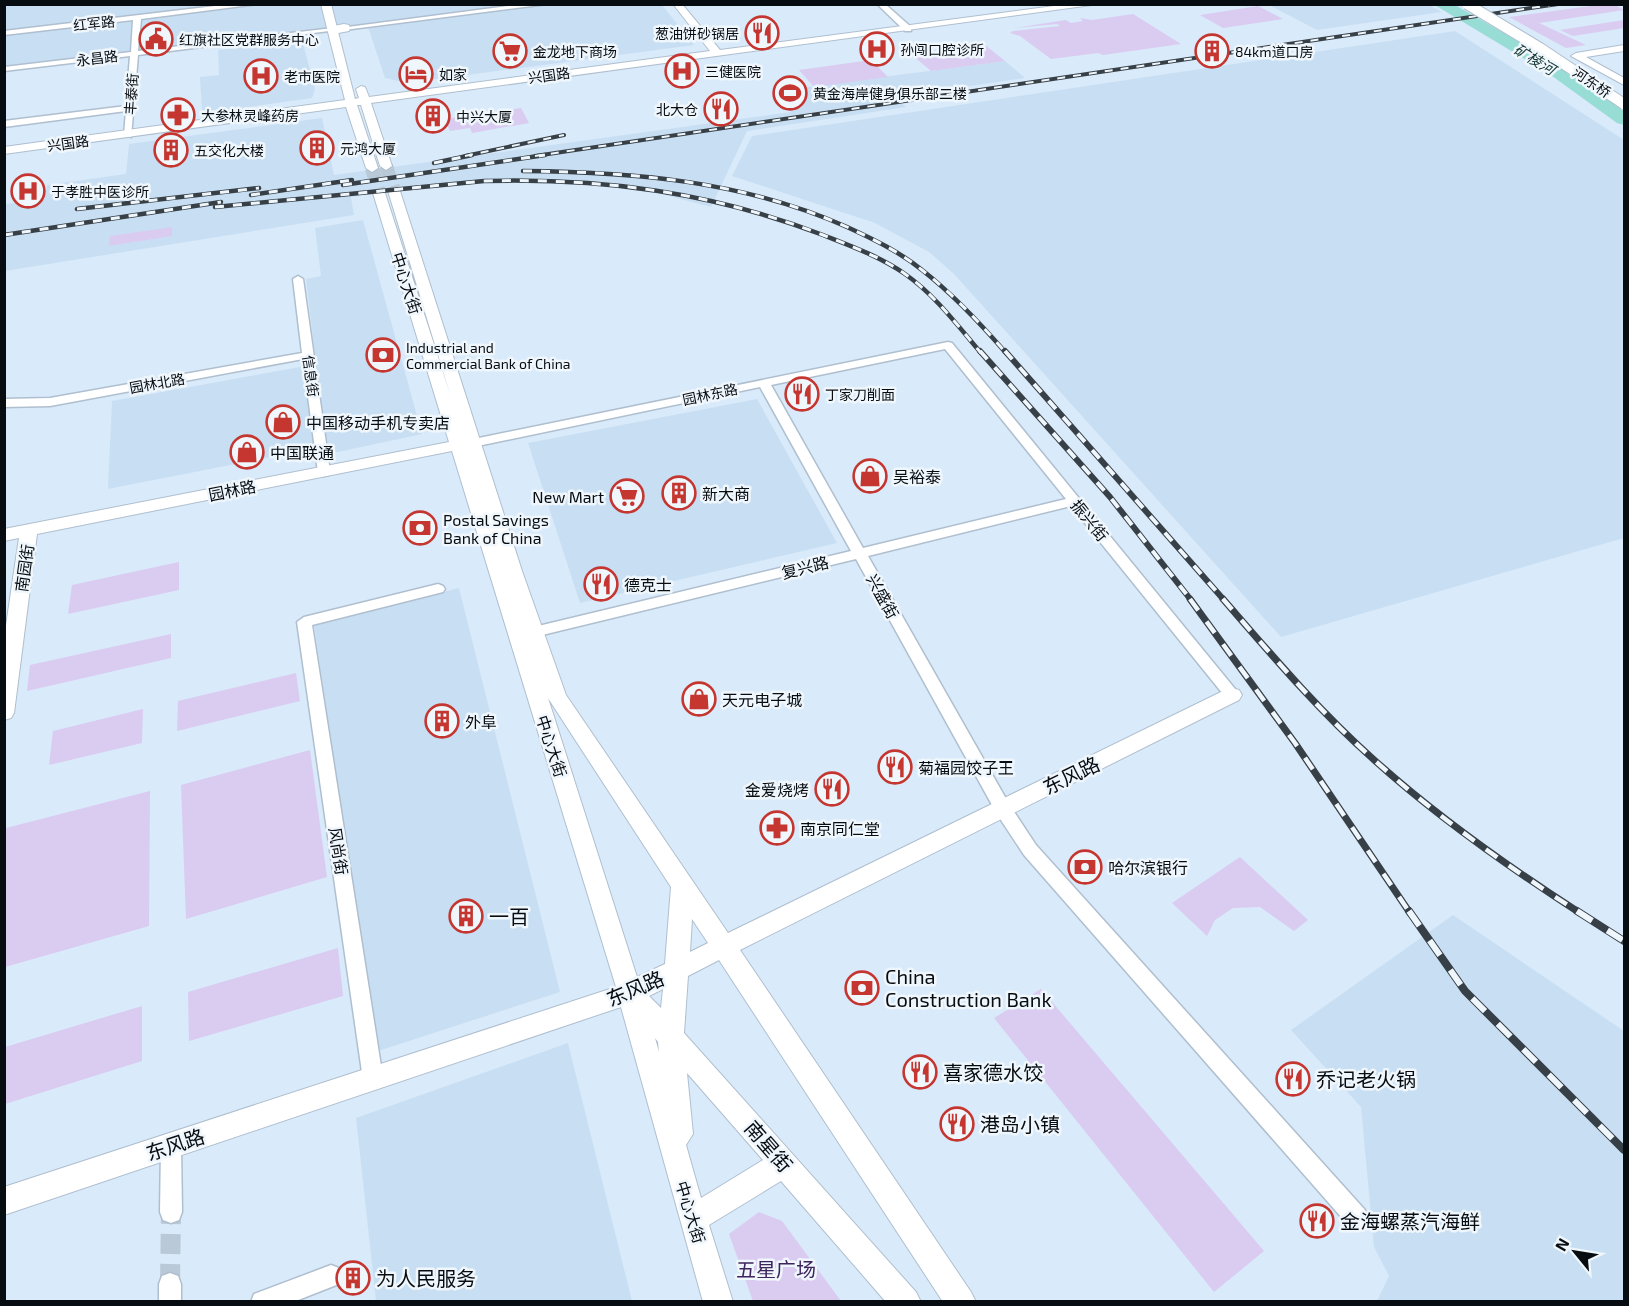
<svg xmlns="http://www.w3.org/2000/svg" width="1629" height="1306" viewBox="0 0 1629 1306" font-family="'Exo 2','Noto Sans SC',sans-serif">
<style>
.built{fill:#c8dff3}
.green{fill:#dacbf1}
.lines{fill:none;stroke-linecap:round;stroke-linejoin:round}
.river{fill:#98dcd6;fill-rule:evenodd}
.street-tunnel{stroke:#bac9d7;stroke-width:20;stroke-dasharray:20 10;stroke-linecap:butt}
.secondary-tunnel{stroke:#bac9d7;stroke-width:14;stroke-dasharray:14 7;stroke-linecap:butt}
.street-casing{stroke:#afbfcf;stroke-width:3}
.secondary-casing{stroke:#afbfcf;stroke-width:2}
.highway-casing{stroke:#afbfcf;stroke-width:2}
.street{fill:#fff;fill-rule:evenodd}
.secondary{fill:#fff;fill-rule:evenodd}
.highway{fill:#fff;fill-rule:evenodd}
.rail-far4-casing{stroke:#384047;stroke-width:4}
.rail-far3-casing{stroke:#384047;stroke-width:4.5}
.rail-far2-casing{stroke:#384047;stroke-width:6}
.rail-far1-casing{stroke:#384047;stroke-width:7}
.rail-casing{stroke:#384047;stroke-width:8}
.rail-far4{stroke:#eff6fc;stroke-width:2;stroke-dasharray:8;stroke-linecap:butt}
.rail-far3{stroke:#eff6fc;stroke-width:3;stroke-dasharray:9;stroke-linecap:butt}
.rail-far2{stroke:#eff6fc;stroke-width:4;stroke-dasharray:11;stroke-linecap:butt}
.rail-far1{stroke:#eff6fc;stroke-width:4.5;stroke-dasharray:14;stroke-linecap:butt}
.rail{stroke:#eff6fc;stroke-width:6;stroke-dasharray:18;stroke-linecap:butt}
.secondary-bridge-casing{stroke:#afbfcf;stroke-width:12;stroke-linecap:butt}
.secondary-bridge{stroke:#fff;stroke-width:10}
.labels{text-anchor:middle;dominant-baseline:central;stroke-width:5;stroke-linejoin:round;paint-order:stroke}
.far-street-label{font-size:14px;fill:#070c11;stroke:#eff6fc}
.far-poi-label{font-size:14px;fill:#070c11;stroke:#eff6fc;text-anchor:start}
.far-water-label{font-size:15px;font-style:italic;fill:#153735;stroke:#eff6fc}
.street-label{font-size:16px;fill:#070c11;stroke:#eff6fc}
.poi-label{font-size:16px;fill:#070c11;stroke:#eff6fc;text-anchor:start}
.near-street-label{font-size:20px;fill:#070c11;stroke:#eff6fc}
.near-poi-label{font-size:20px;fill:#070c11;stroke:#eff6fc;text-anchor:start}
.near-park-label{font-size:20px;fill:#3e245d;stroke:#eff6fc}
</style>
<rect width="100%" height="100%" fill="#d9eafa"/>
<g class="built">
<path d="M1427 4 1442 12 1317 30 1269 5Z"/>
<path d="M4 5H662L694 45 407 83 385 78 367 24 5 66Z"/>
<path d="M1455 31 1624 140V538L1281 637 954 274 929 252 875 223 732 176 752 136Z"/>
<path d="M302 40 315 89 312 98 213 112 202 110 200 77 219 75 218 50Z"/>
<path d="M1005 61 1025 78 895 97 906 107 747 131 711 207 654 192 595 184 514 181 420 187 351 197 354 215 5 271V204L45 199 47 185 126 174 129 144 322 118 334 175 791 112 776 91Z"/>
<path d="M363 220 422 434 338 452 292 453 108 489 112 401 316 364 306 279 321 276 315 228Z"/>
<path d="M757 399 837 543 580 603 528 443Z"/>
<path d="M459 588 560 992 375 1052 314 625Z"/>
<path d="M1453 915 1624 1031V1301H1377L1389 1276 1374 1247 1361 1107 1291 1030Z"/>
<path d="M568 1043 632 1301H376L356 1118Z"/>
</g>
<g class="green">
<path d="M1598 5H1615L1624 10 1539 23 1586 45 1566 48 1509 17Z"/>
<path d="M1258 6 1283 19 1223 28 1200 15Z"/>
<path d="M1133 14 1181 44 1103 55 1098 53 1051 59 1020 36 1010 33 1013 31 1060 26 1057 24 1014 28 1066 20 1071 23 1083 21 1080 18 1092 20Z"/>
<path d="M1624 20V28L1573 36 1560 30Z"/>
<path d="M985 45 1005 61 931 71 912 55Z"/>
<path d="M871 60 888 77 814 87 799 70Z"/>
<path d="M521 108 529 123 472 133 470 128 450 131 445 119Z"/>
<path d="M172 227V236L109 246 110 236Z"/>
<path d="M179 562V590L68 614 72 585Z"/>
<path d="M171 634V658L27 691 30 665Z"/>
<path d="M296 673 300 701 177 731 178 701Z"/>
<path d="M143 709 142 743 49 765 53 731Z"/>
<path d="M310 750 327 877 186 919 181 785Z"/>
<path d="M150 791 149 926 5 967 6 828Z"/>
<path d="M1240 857 1308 920 1294 931 1260 907 1233 908 1215 920 1207 936 1172 903Z"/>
<path d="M338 948 343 996 189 1041 188 992Z"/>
<path d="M1041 989 1264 1251 1214 1292 994 1018Z"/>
<path d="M142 1006V1061L5 1104V1047Z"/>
<path d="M759 1212 782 1221 841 1301H753L729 1234Z"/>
</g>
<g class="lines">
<path class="river" d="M1433 4H1453L1560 65 1624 111V125L1617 123 1548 73Z"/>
<path class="street-tunnel" d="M170 1284 171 1212"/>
<g class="secondary-tunnel">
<path d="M386 166 394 191"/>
<path d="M372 168 379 193"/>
</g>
<defs>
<g id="street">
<path d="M232 4H258L141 19 138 51 333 28 337 30 138 55 131 137 124 135 126 111 4 127V121L126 106 130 56 4 71V67L131 52 133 20 4 35V31Z"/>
<path d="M523 4H548L344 30 340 28Z"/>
<path d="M877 4H885L911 27V31H905Z"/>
<path d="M298 276 303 279 330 472 329 475 324 476 318 472 303 359 50 406 4 407V399L50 398 302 353 293 279Z"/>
<path d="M948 342 952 343 1240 695 1237 699H1227L1071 506 868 556 1009 804 1036 845 1365 1210 1368 1218 1365 1226 1357 1229 1349 1226 1024 855 997 814 856 559 534 637 527 632 534 627 851 551 760 387 473 447 469 446 467 443 469 440ZM945 349 1066 499 863 548 771 385Z"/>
<path d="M438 584 443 586 445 589 443 592 312 625 383 1079 380 1086 373 1089 366 1086 363 1079 297 622 304 617Z"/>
<path d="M171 1136 178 1139 181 1146 182 1212 179 1220 171 1223 163 1220 160 1212 161 1146 164 1139Z"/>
<path d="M331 1265 339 1268 342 1276 339 1284 293 1302H251L254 1294Z"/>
<path d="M170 1273 178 1276 181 1284V1302H159V1284L162 1276Z"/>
</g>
<g id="secondary">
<path d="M321 4H331L355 99 359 98 356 89 361 86 365 87 369 97 710 51 673 4H682L720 50 1069 4H1099L371 103 392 166 386 170 380 166 361 105H357L378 168 372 172 366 168 346 107 4 154V147L345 100Z"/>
<path d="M1624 45V51L1586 57 1624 78V85L1571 56 1576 53Z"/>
<path d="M394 187 400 191 522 571 566 695 728 933 1225 690 1232 688 1239 690 1242 695 1239 700 740 950 971 1292 976 1302H943L719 960 688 976 684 1033 916 1292 921 1302H886L781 1181 709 1225 733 1302H703L621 1007 4 1215V1187L616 987 452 451 37 534 14 713 11 718 4 720V639L19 538 4 541V529L449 442 373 193 379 189 385 193 451 397 388 191ZM548 698 671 887 665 964 637 977ZM692 919 708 943 690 952ZM663 989 661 1008 649 996ZM655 1038 658 1042 659 1052ZM687 1073 763 1160 701 1198 686 1145 693 1134Z"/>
</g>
<path id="highway" d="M344 24 349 25 350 28 349 31 333 34 327 30 328 27Z"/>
</defs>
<use href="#street" class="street-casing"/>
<use href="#secondary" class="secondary-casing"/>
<use href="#highway" class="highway-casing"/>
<use href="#street" class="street"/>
<use href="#secondary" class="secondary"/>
<use href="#highway" class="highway"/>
<defs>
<g id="rail-far4">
<path d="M465 156 564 135"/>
<path d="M535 156 1558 4"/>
</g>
<g id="rail-far3">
<path d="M434 163 472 155"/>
<path d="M523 171C635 172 744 181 847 227 873 239 900 252 922 270 954 295 980 323 1006 353"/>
<path d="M343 185 545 155"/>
<path d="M251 195 352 180"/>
<path d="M215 207 484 181C604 178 711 192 823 235 851 246 881 257 905 274 935 295 958 326 981 353"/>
<path d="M77 209 259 188"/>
<path d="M4 235 221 202"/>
</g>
<g id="rail-far2">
<path d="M980 351 1110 497 1191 600"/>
<path d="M1005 351 1224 600"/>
</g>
<g id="rail-far1">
<path d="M1190 599 1295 743 1410 913"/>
<path d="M1223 599C1270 653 1318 710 1372 758 1436 816 1507 866 1580 913"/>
</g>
<g id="rail">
<path d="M1409 911 1465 991 1624 1150"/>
<path d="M1577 911 1624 941"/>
</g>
</defs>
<use href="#rail-far4" class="rail-far4-casing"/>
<use href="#rail-far3" class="rail-far3-casing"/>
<use href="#rail-far2" class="rail-far2-casing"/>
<use href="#rail-far1" class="rail-far1-casing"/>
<use href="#rail" class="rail-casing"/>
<use href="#rail-far4" class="rail-far4"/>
<use href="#rail-far3" class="rail-far3"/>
<use href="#rail-far2" class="rail-far2"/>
<use href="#rail-far1" class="rail-far1"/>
<use href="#rail" class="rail"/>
<defs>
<path id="secondary-bridge" d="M1467 4 1540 48 1624 104"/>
</defs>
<use href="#secondary-bridge" class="secondary-bridge-casing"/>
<use href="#secondary-bridge" class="secondary-bridge"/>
</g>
<defs>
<symbol id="restaurant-ring" viewBox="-11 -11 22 22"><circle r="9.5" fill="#eff6fc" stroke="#c4362f" stroke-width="1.5"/><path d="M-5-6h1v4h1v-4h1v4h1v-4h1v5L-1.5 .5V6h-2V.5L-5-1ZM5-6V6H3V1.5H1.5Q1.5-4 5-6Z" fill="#c4362f"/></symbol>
<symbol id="civic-ring" viewBox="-11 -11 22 22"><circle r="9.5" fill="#eff6fc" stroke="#c4362f" stroke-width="1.5"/><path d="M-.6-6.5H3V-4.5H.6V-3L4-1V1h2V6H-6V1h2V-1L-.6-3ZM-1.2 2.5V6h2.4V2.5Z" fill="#c4362f"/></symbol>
<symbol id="hospital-ring" viewBox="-11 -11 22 22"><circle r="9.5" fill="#eff6fc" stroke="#c4362f" stroke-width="1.5"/><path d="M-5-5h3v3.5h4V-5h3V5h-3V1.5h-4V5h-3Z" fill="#c4362f"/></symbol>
<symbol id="supermarket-ring" viewBox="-11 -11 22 22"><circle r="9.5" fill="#eff6fc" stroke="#c4362f" stroke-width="1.5"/><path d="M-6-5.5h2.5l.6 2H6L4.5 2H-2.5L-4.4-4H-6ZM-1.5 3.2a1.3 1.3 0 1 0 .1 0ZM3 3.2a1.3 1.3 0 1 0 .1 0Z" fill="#c4362f"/></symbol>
<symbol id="building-ring" viewBox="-11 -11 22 22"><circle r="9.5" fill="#eff6fc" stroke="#c4362f" stroke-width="1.5"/><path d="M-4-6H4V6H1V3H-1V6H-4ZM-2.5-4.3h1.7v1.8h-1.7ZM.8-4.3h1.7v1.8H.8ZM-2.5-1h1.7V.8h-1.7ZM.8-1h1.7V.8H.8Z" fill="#c4362f"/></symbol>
<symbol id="hotel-ring" viewBox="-11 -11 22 22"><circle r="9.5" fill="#eff6fc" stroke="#c4362f" stroke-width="1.5"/><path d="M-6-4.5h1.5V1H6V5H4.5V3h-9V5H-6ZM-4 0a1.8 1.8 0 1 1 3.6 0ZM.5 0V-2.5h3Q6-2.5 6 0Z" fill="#c4362f"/></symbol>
<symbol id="stadium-ring" viewBox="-11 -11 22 22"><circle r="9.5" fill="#eff6fc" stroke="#c4362f" stroke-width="1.5"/><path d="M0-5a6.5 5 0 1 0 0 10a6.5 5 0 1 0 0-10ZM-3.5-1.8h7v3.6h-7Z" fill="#c4362f"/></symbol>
<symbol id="pharmacy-ring" viewBox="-11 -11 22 22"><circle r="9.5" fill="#eff6fc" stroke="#c4362f" stroke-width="1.5"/><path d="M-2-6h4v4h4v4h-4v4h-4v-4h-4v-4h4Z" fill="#c4362f"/></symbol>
<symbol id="bank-ring" viewBox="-11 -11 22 22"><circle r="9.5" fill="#eff6fc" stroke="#c4362f" stroke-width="1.5"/><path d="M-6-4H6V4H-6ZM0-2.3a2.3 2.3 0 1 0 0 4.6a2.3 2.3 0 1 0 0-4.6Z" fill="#c4362f"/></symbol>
<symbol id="shop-ring" viewBox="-11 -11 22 22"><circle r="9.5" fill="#eff6fc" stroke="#c4362f" stroke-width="1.5"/><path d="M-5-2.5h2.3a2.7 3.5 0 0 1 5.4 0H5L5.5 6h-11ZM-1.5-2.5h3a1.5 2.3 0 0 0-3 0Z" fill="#c4362f"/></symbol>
</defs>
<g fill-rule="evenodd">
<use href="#restaurant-ring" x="743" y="14" width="38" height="38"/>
<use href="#civic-ring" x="137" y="20" width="38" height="38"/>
<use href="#hospital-ring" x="858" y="30" width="38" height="38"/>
<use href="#supermarket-ring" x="491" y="32" width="38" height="38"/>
<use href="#building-ring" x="1193" y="32" width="38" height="38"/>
<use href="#hospital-ring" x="663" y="52" width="38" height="38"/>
<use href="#hotel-ring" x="397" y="55" width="38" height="38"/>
<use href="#hospital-ring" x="242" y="57" width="38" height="38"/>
<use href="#stadium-ring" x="771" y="74" width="38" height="38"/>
<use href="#restaurant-ring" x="702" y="90" width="38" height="38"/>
<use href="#pharmacy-ring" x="159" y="96" width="38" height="38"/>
<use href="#building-ring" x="414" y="97" width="38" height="38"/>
<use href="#building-ring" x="298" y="129" width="38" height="38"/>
<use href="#building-ring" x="152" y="131" width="38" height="38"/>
<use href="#hospital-ring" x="9" y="172" width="38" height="38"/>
<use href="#bank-ring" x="364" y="336" width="38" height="38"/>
<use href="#restaurant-ring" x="783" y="375" width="38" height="38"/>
<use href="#shop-ring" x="264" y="403" width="38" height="38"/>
<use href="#shop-ring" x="228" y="433" width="38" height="38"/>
<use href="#shop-ring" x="851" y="457" width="38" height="38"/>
<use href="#building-ring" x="660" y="474" width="38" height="38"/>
<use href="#supermarket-ring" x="608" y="477" width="38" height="38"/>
<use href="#bank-ring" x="401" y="509" width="38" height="38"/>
<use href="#restaurant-ring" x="582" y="565" width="38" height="38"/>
<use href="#shop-ring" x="680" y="680" width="38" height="38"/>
<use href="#building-ring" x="423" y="702" width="38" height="38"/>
<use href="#restaurant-ring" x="876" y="748" width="38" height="38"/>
<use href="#restaurant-ring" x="813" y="770" width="38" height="38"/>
<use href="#pharmacy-ring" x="758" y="809" width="38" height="38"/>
<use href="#bank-ring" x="1066" y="848" width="38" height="38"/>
<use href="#building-ring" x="447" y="897" width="38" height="38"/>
<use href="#bank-ring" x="843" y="969" width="38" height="38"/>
<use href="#restaurant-ring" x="901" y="1053" width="38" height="38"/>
<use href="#restaurant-ring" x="1274" y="1060" width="38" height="38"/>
<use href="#restaurant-ring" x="938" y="1105" width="38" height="38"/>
<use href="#restaurant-ring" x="1298" y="1202" width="38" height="38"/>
<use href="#building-ring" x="334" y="1259" width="38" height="38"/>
</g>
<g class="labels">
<g class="far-street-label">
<text transform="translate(94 23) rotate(-6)">红军路</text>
<text transform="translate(97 58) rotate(-7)">永昌路</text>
<text transform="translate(549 75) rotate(-8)">兴国路</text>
<text transform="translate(1592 82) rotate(34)">河东桥</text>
<text transform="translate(131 94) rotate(-86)">丰泰街</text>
<text transform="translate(68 143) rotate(-8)">兴国路</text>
<text transform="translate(311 376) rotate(82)">信息街</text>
<text transform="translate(157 383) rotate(-10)">园林北路</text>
<text transform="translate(710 394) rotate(-12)">园林东路</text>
</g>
<g class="far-poi-label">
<text x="739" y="33" text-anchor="end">葱油饼砂锅居</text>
<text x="179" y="39">红旗社区党群服务中心</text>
<text x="900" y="49">孙闯口腔诊所</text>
<text x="533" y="51">金龙地下商场</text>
<text x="1235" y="51">84km道口房</text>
<text x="705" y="71">三健医院</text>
<text x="439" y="74">如家</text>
<text x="284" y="76">老市医院</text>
<text x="813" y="93">黄金海岸健身俱乐部二楼</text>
<text x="698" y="109" text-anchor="end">北大仓</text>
<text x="201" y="115">大参林灵峰药房</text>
<text x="456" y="116">中兴大厦</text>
<text x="340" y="148">元鸿大厦</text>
<text x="194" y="150">五交化大楼</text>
<text x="51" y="191">于孝胜中医诊所</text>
<text x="406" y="347">Industrial and<tspan x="406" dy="16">Commercial Bank of China</tspan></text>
<text x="825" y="394">丁家刀削面</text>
</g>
<g class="far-water-label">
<text transform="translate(1535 59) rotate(31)">矿棱河</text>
</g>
<g class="street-label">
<text transform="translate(407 283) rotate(72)">中心大街</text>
<text transform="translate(232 490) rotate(-11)">园林路</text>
<text transform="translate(1090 520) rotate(51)">振兴街</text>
<text transform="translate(805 567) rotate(-14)">复兴路</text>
<text transform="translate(24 568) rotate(-82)">南园街</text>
<text transform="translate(883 596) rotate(61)">兴盛街</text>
<text transform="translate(552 746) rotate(72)">中心大街</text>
<text transform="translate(339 851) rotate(81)">风尚街</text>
<text transform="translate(691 1212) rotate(73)">中心大街</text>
</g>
<g class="poi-label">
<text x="306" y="422">中国移动手机专卖店</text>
<text x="270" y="452">中国联通</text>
<text x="893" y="476">吴裕泰</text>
<text x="702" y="493">新大商</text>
<text x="604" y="496" text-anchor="end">New Mart</text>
<text x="443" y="519">Postal Savings<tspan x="443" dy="18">Bank of China</tspan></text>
<text x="624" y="584">德克士</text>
<text x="722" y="699">天元电子城</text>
<text x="465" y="721">外阜</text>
<text x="918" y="767">菊福园饺子王</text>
<text x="809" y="789" text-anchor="end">金爱烧烤</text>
<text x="800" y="828">南京同仁堂</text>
<text x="1108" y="867">哈尔滨银行</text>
</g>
<g class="near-street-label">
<text transform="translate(1071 775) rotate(-26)">东风路</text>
<text transform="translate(635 988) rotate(-23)">东风路</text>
<text transform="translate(175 1144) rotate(-18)">东风路</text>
<text transform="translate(769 1146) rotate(49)">南星街</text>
</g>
<g class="near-poi-label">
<text x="489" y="916">一百</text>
<text x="885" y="976">China<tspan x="885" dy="23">Construction Bank</tspan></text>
<text x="943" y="1072">喜家德水饺</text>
<text x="1316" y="1079">乔记老火锅</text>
<text x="980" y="1124">港岛小镇</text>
<text x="1340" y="1221">金海螺蒸汽海鲜</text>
<text x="376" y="1278">为人民服务</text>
</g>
<g class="near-park-label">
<text x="776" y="1269">五星广场</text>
</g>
</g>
<rect width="1629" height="1306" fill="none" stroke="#070c11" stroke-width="12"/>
<g transform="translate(1575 1252) rotate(300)" stroke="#eff6fc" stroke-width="4.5" paint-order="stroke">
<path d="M0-4.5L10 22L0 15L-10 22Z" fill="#070c11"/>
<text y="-9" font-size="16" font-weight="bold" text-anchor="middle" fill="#070c11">N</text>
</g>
</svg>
